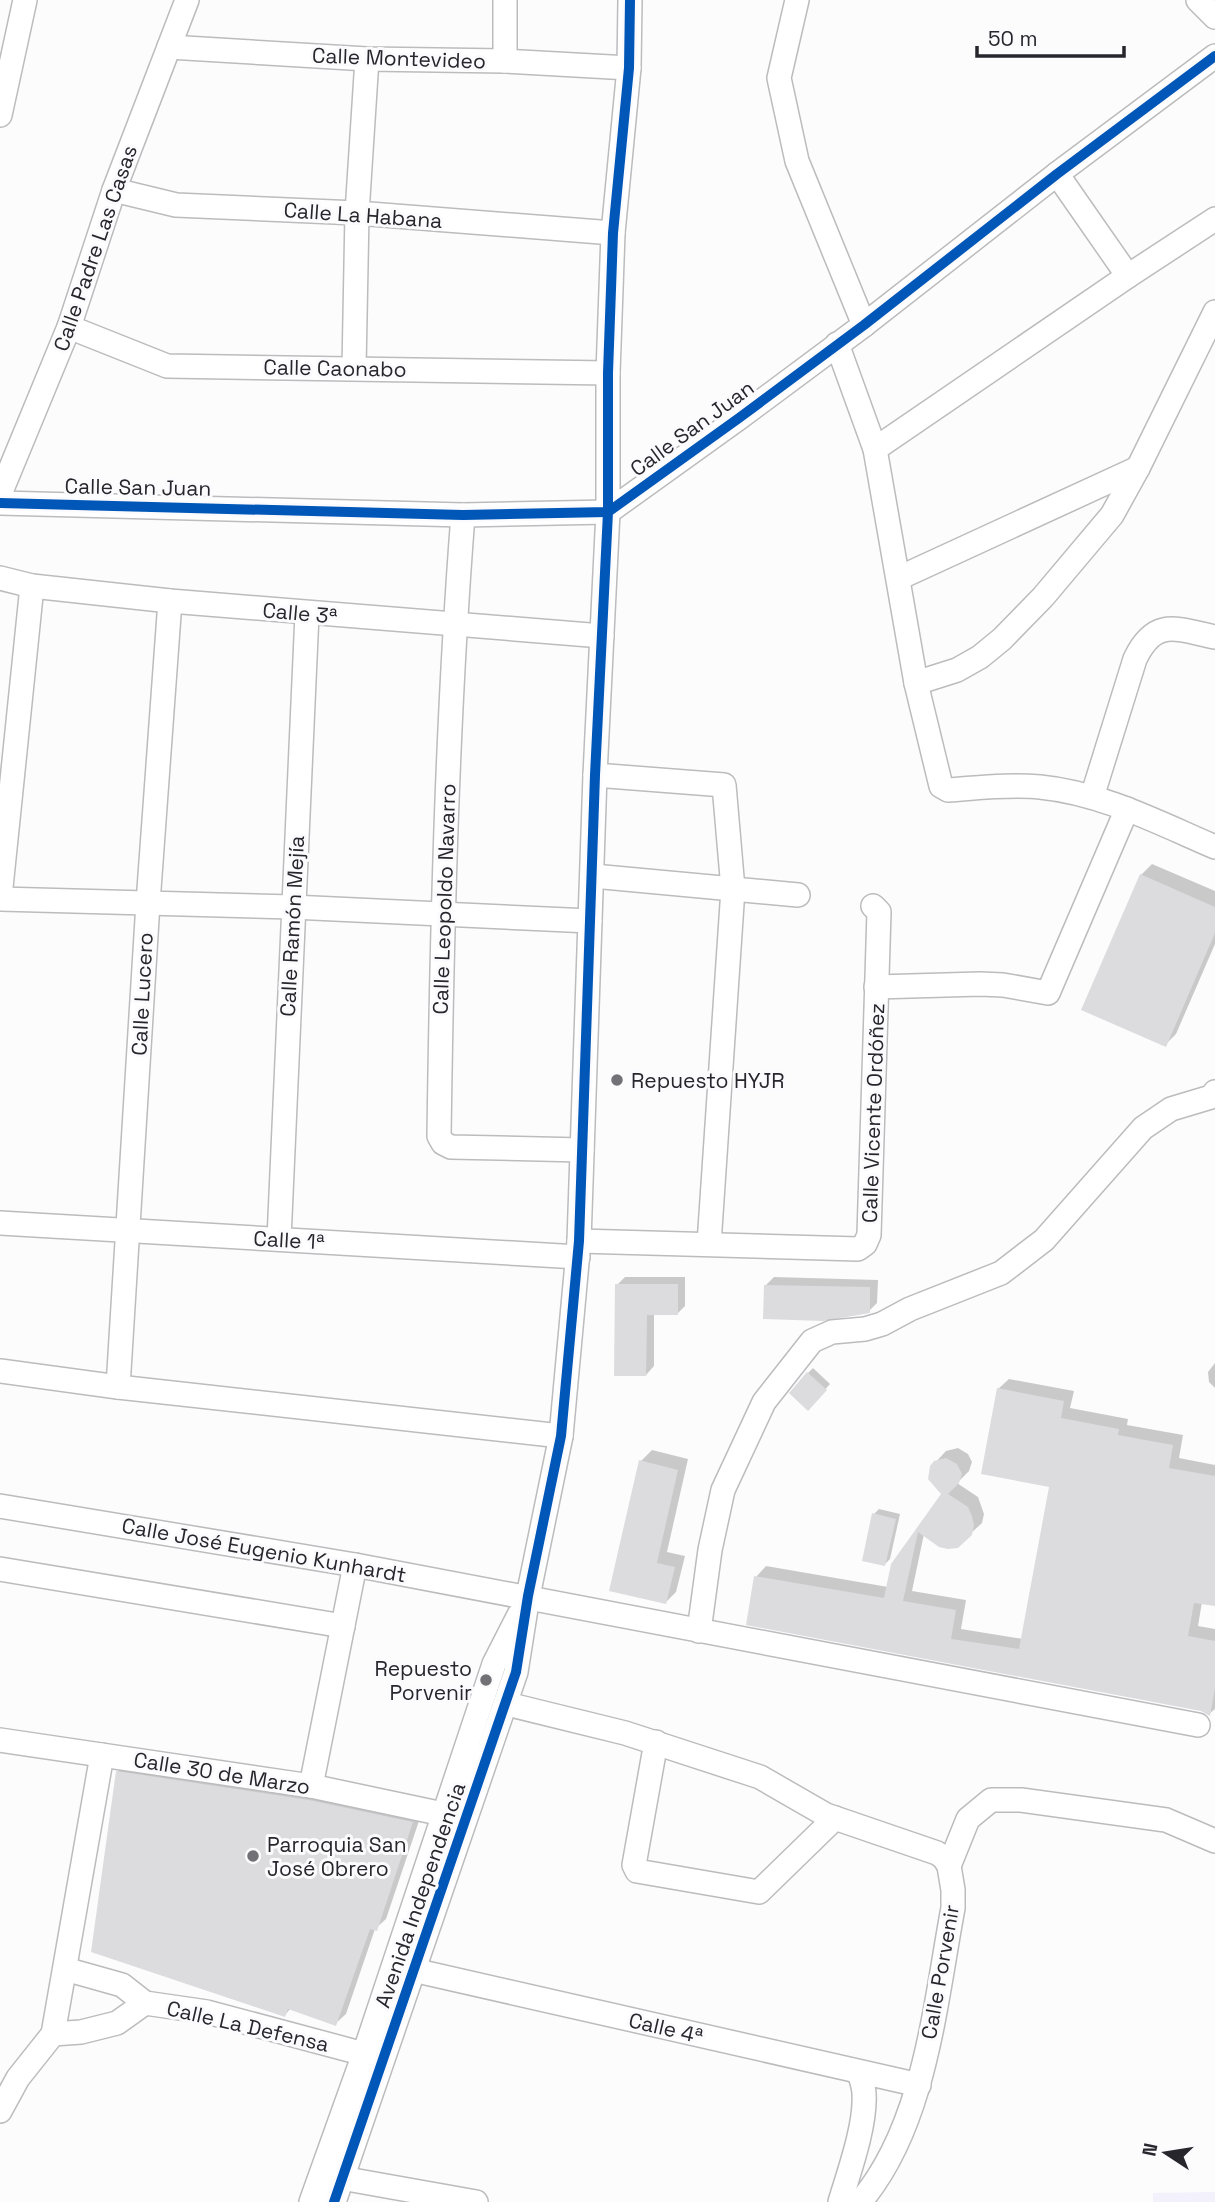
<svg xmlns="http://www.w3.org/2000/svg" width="1215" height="2202" viewBox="0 0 1215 2202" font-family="'Space Grotesk',sans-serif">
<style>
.green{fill:#f2f1fc}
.shadow{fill:#0003}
.building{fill:#dcdcdf}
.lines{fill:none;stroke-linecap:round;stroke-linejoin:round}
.minor-casing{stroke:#bcbcbe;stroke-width:26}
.minor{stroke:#fff;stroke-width:23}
.cycleway-casing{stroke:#fbfbfe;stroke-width:15}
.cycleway{stroke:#0057b8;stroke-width:10}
.poi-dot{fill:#727175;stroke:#fbfbfe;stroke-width:2.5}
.labels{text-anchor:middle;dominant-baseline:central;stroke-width:6;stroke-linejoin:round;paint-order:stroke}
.street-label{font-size:21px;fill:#27262c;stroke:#fbfbfe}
.poi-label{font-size:21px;fill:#27262c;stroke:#fbfbfe;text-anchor:start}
</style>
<rect width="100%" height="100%" fill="#fcfcfd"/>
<path class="green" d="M1215 2192V2202H1153V2193Z"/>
<g class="shadow">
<path d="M1152 864 1215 891V944L1176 1034 1165 1045 1141 875Z"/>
<path d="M625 1277H685V1306L677 1314 654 1313V1366L646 1375 617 1285Z"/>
<path d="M774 1277 878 1280 877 1303 869 1311 766 1285Z"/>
<path d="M1215 1363V1388L1209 1382 1208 1372Z"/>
<path d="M813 1368 830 1384 813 1403 808 1373Z"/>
<path d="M1009 1379 1074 1391 1070 1408 1128 1419 1127 1425 1183 1435 1179 1458 1215 1465V1605L1202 1602 1198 1626 1215 1629V1709L1209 1714 1201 1710 748 1624 756 1577 766 1566 888 1587 893 1565 943 1494 931 1467 946 1451 958 1448 968 1454 972 1462 969 1471 957 1483 978 1497 984 1514 982 1523 957 1546 924 1534 912 1591 966 1600 961 1629 1023 1639 1051 1486 998 1389Z"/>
<path d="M652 1450 688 1459 667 1552 685 1556 676 1592 665 1603 611 1590 641 1461Z"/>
<path d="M879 1509 900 1514 890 1559 885 1564 874 1514Z"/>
<path d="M128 1762 422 1812 386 1919 375 1929 346 2014 335 2024 291 2008 285 2015 117 1772Z"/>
</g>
<g class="building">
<path d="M1140 874 1215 907V933L1166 1047 1081 1010Z"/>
<path d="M615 1284H678V1315H647L646 1376H614Z"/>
<path d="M764 1285 870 1287V1313L823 1321 763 1319Z"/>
<path d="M807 1372 827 1390 808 1411 789 1393Z"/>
<path d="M997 1388 1064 1401 1061 1418 1119 1429 1118 1435 1173 1445 1169 1468 1215 1476V1606L1194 1603 1188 1636 1215 1641V1688L1210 1716 1201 1711 746 1625 754 1576 884 1598 891 1564 941 1494 928 1479 930 1466 934 1461 946 1458 957 1464 962 1474 959 1483 948 1494 968 1507 972 1516 974 1525 972 1535 958 1548 948 1549 939 1547 918 1532 903 1601 956 1610 951 1639 1019 1649 1049 1487 981 1474Z"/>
<path d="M639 1460 678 1470 657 1563 675 1567 666 1604 609 1591Z"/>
<path d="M872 1513 896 1519 885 1566 862 1561Z"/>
<path d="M116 1771 309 1800 413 1822 377 1931 370 1929 336 2026 288 2009 285 2017 91 1952Z"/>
</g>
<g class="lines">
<defs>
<g id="minor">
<path d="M797 0 779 78 797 161 864 325"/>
<path d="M1198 0 1215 17"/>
<path d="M169 47 367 59 505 61 629 68"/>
<path d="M505 61V0"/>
<path d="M0 115 25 0"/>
<path d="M1057 174 1128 276"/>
<path d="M114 190 176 205 357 213 613 233"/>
<path d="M69 327 167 366 608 373"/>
<path d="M837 344 875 449 916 683 941 786 948 790C978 788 1010 784 1040 787 1102 793 1159 823 1215 847"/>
<path d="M354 368 357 213 367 59"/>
<path d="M875 449 1128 276 1215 219"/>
<path d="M0 494 69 327 114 190 187 0"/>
<path d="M0 503 463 515 608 512 739 418 864 325 1057 174 1215 56"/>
<path d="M463 515C447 721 442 928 439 1136L443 1143 451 1147 582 1150"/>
<path d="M0 578 32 586 170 601 602 636"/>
<path d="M899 578 1138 468"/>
<path d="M916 683 957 670 980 657 1002 639 1043 597 1112 515 1138 468 1215 312"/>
<path d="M595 775 724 785 733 889 709 1244"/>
<path d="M1092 797 1135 659C1155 617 1176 629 1215 637"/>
<path d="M593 876 798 895"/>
<path d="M0 897 32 586"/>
<path d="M0 899 292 907 590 921"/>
<path d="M876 987 980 984 1003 985 1048 993 1127 809"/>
<path d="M0 1223 578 1257"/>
<path d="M279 1239 307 614"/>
<path d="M579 1241 858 1249 865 1244 869 1235 879 912 873 906"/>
<path d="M0 1371 118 1387 561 1436"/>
<path d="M118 1387 148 903 170 601"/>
<path d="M0 1506 355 1565 1198 1725"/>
<path d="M0 1569 343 1626"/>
<path d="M699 1631 710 1550 723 1490 764 1402 812 1341 832 1332 865 1329 882 1324 910 1309 1001 1273 1044 1240 1143 1128 1171 1109 1211 1097 1215 1092"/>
<path d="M507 1704 625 1733 760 1777 826 1815 937 1853 944 1858 949 1866 953 1890V1908C935 2004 925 2126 860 2202"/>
<path d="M0 1740 311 1786 443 1814"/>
<path d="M656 1742 634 1865 637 1871 759 1892 835 1818"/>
<path d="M311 1786 355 1565"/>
<path d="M949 1866 968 1819 991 1800H1021L1166 1820 1215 1841"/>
<path d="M65 1969 122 1985 145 2003"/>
<path d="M413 1970 919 2085"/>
<path d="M53 2034 102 1755"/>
<path d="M0 2111 18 2078 53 2034 81 2032 117 2023 145 2003 207 2012 364 2054"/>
<path d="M330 2176 476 2202"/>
<path d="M311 2202 364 2054 494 1664 519 1615"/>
<path d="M334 2202 516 1672 528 1596 561 1436 579 1241 595 775 608 512V373L613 233 629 68 630 0"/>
<path d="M840 2202C849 2172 866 2125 864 2094 864 2087 861 2079 859 2072"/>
</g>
</defs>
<use href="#minor" class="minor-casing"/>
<use href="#minor" class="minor"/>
<defs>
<g id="cycleway">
<path d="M0 503 463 515 608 512 739 418 864 325 1057 174 1215 56"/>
<path d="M334 2202 516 1672 528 1596 561 1436 579 1241 595 775 608 512V373L613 233 629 68 630 0"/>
</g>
</defs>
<use href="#cycleway" class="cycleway-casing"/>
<use href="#cycleway" class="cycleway"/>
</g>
<g class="poi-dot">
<circle cx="617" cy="1080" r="7"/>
<circle cx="486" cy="1680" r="7"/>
<circle cx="253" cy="1856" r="7"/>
</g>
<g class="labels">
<g class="street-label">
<text transform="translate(399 58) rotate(2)">Calle Montevideo</text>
<text transform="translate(363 215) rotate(4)">Calle La Habana</text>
<text transform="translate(95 248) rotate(-71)">Calle Padre Las Casas</text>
<text transform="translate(335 368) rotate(1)">Calle Caonabo</text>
<text transform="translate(692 428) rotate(-36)">Calle San Juan</text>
<text transform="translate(138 487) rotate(1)">Calle San Juan</text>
<text transform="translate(300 613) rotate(5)">Calle 3ª</text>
<text transform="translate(444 899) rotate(-88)">Calle Leopoldo Navarro</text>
<text transform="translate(292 926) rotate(-87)">Calle Ramón Mejía</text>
<text transform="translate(142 994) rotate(-87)">Calle Lucero</text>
<text transform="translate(873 1113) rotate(-88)">Calle Vicente Ordóñez</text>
<text transform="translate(289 1240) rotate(3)">Calle 1ª</text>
<text transform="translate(264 1550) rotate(10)">Calle José Eugenio Kunhardt</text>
<text transform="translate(222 1773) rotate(9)">Calle 30 de Marzo</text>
<text transform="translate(420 1895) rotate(-71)">Avenida Independencia</text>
<text transform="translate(940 1972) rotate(-80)">Calle Porvenir</text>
<text transform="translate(248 2026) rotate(13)">Calle La Defensa</text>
<text transform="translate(666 2028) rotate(13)">Calle 4ª</text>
</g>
<g class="poi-label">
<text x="631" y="1080">Repuesto HYJR</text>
<text x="472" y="1668" text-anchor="end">Repuesto<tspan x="472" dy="24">Porvenir</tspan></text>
<text x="267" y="1844">Parroquia San<tspan x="267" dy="24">José Obrero</tspan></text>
</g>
</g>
<g transform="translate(1166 2153) rotate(282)" stroke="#fbfbfe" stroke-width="5" paint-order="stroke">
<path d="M0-5L12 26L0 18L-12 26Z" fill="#27262c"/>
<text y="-10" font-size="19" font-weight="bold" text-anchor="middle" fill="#27262c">N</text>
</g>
<path d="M977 46v10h147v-10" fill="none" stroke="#27262c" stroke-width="3.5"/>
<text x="988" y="46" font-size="21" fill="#27262c" stroke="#fbfbfe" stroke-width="5" paint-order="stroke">50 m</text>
</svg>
